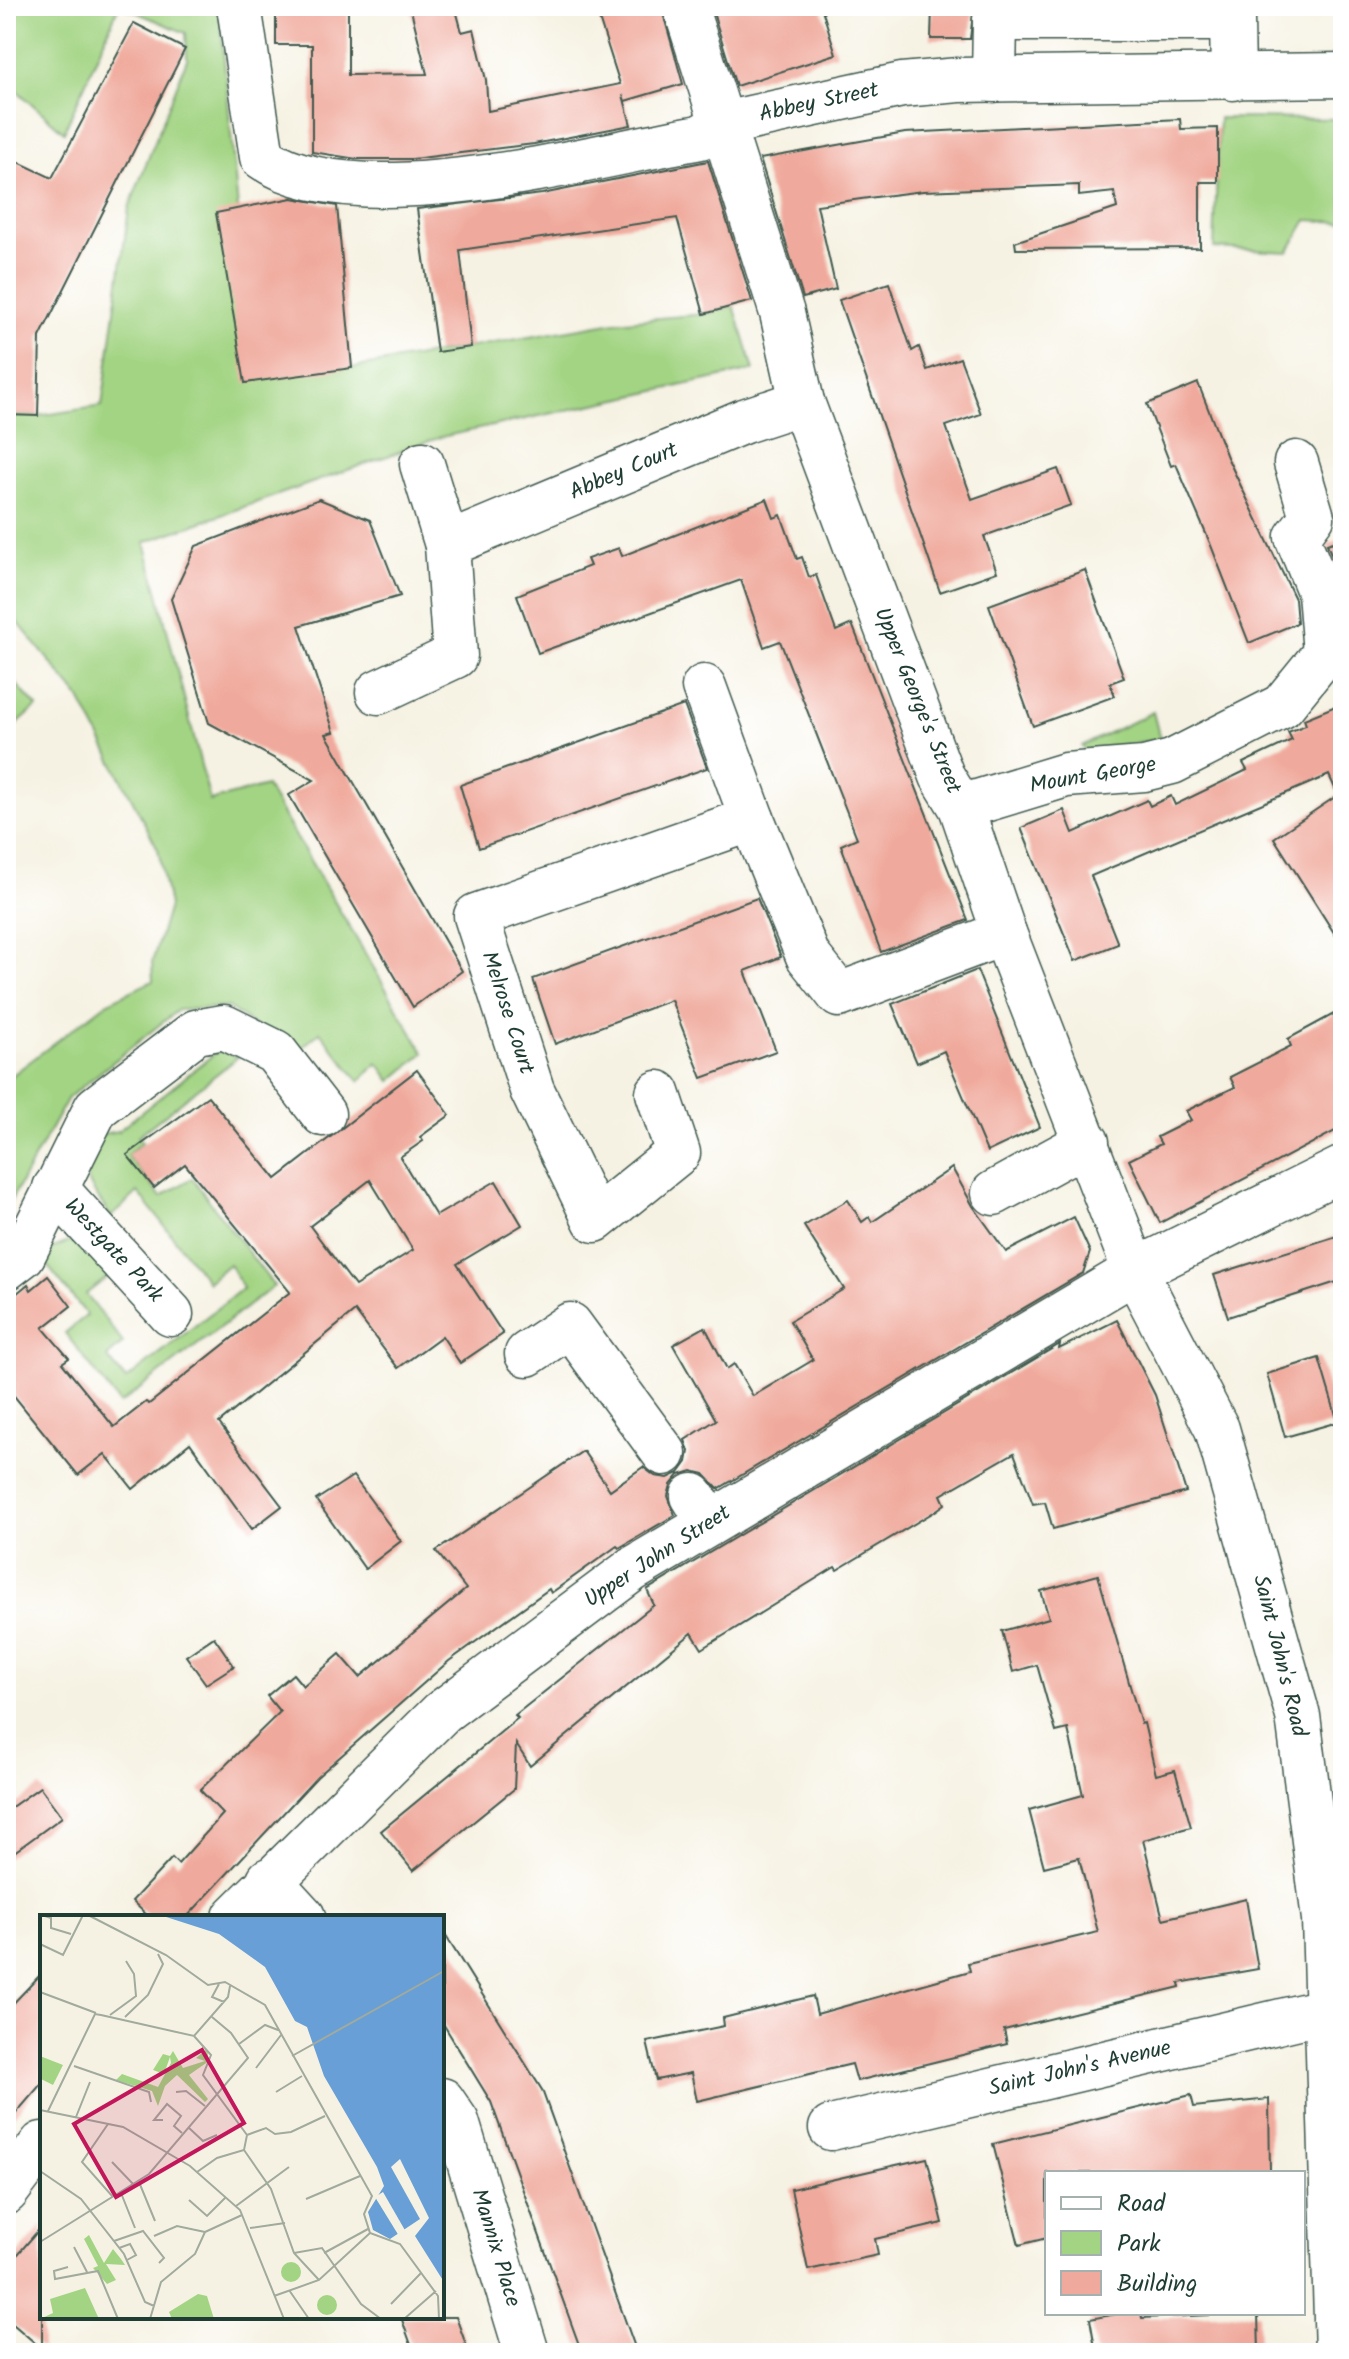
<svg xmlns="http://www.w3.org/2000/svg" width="1349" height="2359" viewBox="0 0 1349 2359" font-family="Kalam,sans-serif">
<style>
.green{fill:#a3d483;stroke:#61885c;stroke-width:2}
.building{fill:#f0aa9d;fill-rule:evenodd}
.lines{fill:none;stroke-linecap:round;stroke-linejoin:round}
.minor-casing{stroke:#3f584e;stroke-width:47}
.major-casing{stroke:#3f584e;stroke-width:47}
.minor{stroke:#fff;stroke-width:44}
.major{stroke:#fff;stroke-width:44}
.labels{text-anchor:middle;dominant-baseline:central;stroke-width:7;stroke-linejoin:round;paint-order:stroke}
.street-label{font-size:22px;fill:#1f3d34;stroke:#fff}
.inset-road{fill:none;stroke:#a0aa9d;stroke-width:2}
.view{fill:#c2185b;fill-opacity:0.15;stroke:#c2185b;stroke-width:4}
.inset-edge{fill:none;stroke:#1f3d34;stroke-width:4}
</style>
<rect width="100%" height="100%" fill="#fff"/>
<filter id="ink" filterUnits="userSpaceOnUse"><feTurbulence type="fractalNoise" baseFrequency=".0125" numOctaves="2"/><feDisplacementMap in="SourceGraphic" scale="16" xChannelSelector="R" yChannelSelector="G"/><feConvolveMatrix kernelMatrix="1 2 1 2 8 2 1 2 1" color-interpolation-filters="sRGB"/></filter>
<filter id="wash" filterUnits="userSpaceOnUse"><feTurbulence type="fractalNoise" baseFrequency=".006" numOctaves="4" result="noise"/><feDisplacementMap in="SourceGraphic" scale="32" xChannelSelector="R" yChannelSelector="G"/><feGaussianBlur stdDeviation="1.8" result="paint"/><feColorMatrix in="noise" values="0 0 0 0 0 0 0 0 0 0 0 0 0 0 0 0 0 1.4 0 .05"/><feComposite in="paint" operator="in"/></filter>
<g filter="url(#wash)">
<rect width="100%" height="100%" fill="#f6f2e3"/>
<g class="green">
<path d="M18 6H119L64 132 6 81V43Z"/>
<path d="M121 6H219L238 209 352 368 615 322 704 314 734 306 754 370 441 437 145 542 210 801 266 786 424 1053 391 1081 378 1063 359 1081 320 1032 294 1054 228 1007 178 1010 68 1098 6 1209V1080L108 1002 153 981 152 963 169 906 158 849 79 697 6 608V415L38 416 102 406 129 208 187 59 186 33Z"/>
<path d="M1219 118 1343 119V222L1307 220 1288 252 1214 248Z"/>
<path d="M6 673 37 707 6 734Z"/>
<path d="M1153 712 1160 739 1085 751 1082 746Z"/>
<path d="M219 1050 238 1057 138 1136 142 1142 127 1155 161 1197 192 1178 274 1286 120 1404 65 1333 87 1315 38 1254 71 1241 90 1243 113 1273 86 1294 123 1343 107 1357 126 1380 243 1288 229 1264 208 1282 138 1192 111 1217C88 1182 76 1175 96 1135L118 1131Z"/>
</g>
<g id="blocks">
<g class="building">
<path d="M276 6 348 8V75L427 74 410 6H455L462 32 474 29 486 80 488 111 620 84 595 6H661L683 84 625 101 623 95 631 125 534 144 412 159H357L312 152V45H276Z"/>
<path d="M711 6H821L836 54 736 86Z"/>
<path d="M932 6H974L970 39H931Z"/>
<path d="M134 23 185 49 40 337 38 416 6 415V156L52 178Z"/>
<path d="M1180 119 1181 129 1218 128V182H1200V248L1016 249 1015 242 1117 208 1114 192 1079 196V185L923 191 883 196 817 205 836 289 803 298 760 159 905 133Z"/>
<path d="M708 161 752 301 704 314 677 218 460 250 471 347 437 352 417 209 542 194Z"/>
<path d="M292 198 337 206 352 368 245 383 216 213Z"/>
<path d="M889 283 912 351 919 347 927 370 960 358 981 414 946 426 972 499 1058 469 1071 505 984 536 997 572 940 592 839 300Z"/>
<path d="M1198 383 1227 457 1295 599 1297 623 1249 643 1210 543 1176 464 1171 466 1147 404Z"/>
<path d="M319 499 370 520 400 596 299 626 334 732 326 734 462 971 413 1007 289 795 314 780 209 723 171 599 196 546Z"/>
<path d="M767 499 774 518 781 515 797 559 802 557 809 577 816 575 836 631 852 624 968 920 881 952 841 845 857 838 839 792 780 641 764 647 741 580 538 653 517 595 590 566 587 559 619 548 622 556Z"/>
<path d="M1343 539V583L1327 544Z"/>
<path d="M1085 570 1124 678 1110 683 1115 696 1033 726 989 605Z"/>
<path d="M1343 703V947L1274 838 1338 795 1329 775 1091 876 1118 944 1075 961 1021 828 1064 810 1073 833 1147 800 1150 806 1171 796 1175 805 1247 770 1243 763 1292 740 1288 732 1306 725 1304 719Z"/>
<path d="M684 705 707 768 479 848 460 785Z"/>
<path d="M757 898 781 957 745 971 776 1051 702 1078 671 1000 555 1044 533 979Z"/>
<path d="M977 970 1040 1127 987 1152 944 1051 917 1063 892 1004Z"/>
<path d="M1343 1009V1127L1160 1223 1129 1160 1161 1144 1157 1137 1191 1120 1186 1111 1235 1087 1230 1077 1291 1046 1288 1039Z"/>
<path d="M417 1070 450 1115 420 1137 423 1141 400 1157 436 1216 496 1181 522 1225 457 1264 503 1334 460 1363 442 1336 398 1368 355 1311 219 1423 282 1506 252 1529 190 1443 133 1489 105 1454 78 1475 6 1386V1292L16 1294 28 1284 31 1290 48 1276 71 1306 43 1328 69 1358 62 1363 114 1427 146 1402 149 1404 290 1292 185 1164 154 1188 127 1155 208 1096 276 1179ZM370 1180 413 1250 355 1286 310 1226Z"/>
<path d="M952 1168 973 1206 1006 1252 1074 1217 1090 1252 1083 1273 718 1489 704 1474 692 1471 679 1475 671 1485 668 1496 675 1515 619 1548 617 1546 551 1593 549 1589 449 1661 317 1777 187 1917H149L132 1901 172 1858 178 1864 223 1814 200 1790 280 1712 267 1696 293 1674 303 1686 340 1654 360 1677 466 1589 436 1551 583 1451 610 1490 643 1467 655 1476 668 1478 679 1473 687 1462 689 1451 685 1440 716 1420 673 1345 705 1327 727 1369 734 1364 753 1396 813 1360 790 1321 844 1289 804 1226 848 1200 862 1222 869 1217 872 1222Z"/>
<path d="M1343 1234V1280L1228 1317 1214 1275Z"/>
<path d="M1117 1320 1155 1395 1186 1492 1053 1529 1045 1502 1033 1504 1014 1453 941 1495 945 1504 934 1512 837 1570 835 1567 702 1649 692 1633 530 1766 516 1744 514 1789 413 1871 381 1831 518 1718 515 1715 654 1605 647 1590 1060 1344 1059 1349Z"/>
<path d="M1319 1358 1338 1422 1285 1437 1267 1374Z"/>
<path d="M353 1476 401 1541 365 1569 316 1500Z"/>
<path d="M1098 1575 1141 1724 1144 1723 1156 1775 1175 1770 1191 1827 1143 1840 1163 1919 1246 1899 1258 1969 1179 1983 1180 1987 1004 2030 1007 2044 857 2081 852 2064 697 2101 691 2073 656 2080 647 2042 724 2026 723 2018 813 1996 817 2014 970 1971 968 1963 1098 1932 1079 1858 1044 1867 1029 1810 1083 1795 1068 1729 1056 1732 1037 1665 1013 1672 1002 1631 1049 1618 1041 1591Z"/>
<path d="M214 1637 234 1666 206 1684 186 1656Z"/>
<path d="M40 1787 62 1817 6 1858V1811Z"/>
<path d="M442 1930 542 2090 637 2353H582L491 2102 442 2022Z"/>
<path d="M42 1973V2083L6 2125V2011Z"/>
<path d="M1191 2095 1194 2107 1269 2099 1270 2173H1047V2238L1019 2245 993 2144Z"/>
<path d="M927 2158 943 2223 875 2239 878 2255 808 2270 791 2189Z"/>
<path d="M42 2226V2349L6 2318V2268Z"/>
<path d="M1121 2313H1141L1142 2318 1258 2313 1259 2353H1096L1090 2319Z"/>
<path d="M401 2317H456L469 2353H414Z"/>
</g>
</g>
</g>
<g filter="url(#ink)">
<use href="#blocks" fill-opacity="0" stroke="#3f584e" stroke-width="2"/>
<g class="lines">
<defs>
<g id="minor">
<path d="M239 6 262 157C355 222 592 156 700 137L723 124 902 85 959 80 1343 75"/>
<path d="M685 6 782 313 802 402 942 776 961 807 1004 933 1135 1271 1217 1429 1298 1716 1324 1919 1337 2353"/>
<path d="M994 80 995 19H1232L1233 78"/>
<path d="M422 464 447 545"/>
<path d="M704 687 752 819"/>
<path d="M378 692 455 656 447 545 744 421 802 402"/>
<path d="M961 807 1066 775 1144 769 1172 762 1282 706 1325 653 1320 593 1297 537 1312 517 1296 463"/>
<path d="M658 1093 678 1153 595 1220 532 1090 476 916 752 819 808 956 839 995 1004 933"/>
<path d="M55 1188 171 1314"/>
<path d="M994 1193 1087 1142"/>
<path d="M6 1268 23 1255 96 1108 196 1032 224 1027 275 1052 323 1114"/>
<path d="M527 1354 570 1325 664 1453"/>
<path d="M693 1496 709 1522"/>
<path d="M269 1880 303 1917"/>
<path d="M442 2100 457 2122 527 2353"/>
<path d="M831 2128 1328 2010"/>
</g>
<g id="major">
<path d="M235 1917 442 1712 633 1569 1135 1271 1343 1168"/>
<path d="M6 2192 42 2144"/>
</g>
</defs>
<use href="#minor" class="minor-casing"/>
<use href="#major" class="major-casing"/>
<use href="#minor" class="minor"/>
<use href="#major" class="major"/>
</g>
</g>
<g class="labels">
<g class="street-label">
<text transform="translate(819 103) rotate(-12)">Abbey Street</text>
<text transform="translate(624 472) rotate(-23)">Abbey Court</text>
<text transform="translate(917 701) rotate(68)">Upper George's Street</text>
<text transform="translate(1093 776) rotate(-10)">Mount George</text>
<text transform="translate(507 1013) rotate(72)">Melrose Court</text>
<text transform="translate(113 1251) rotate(47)">Westgate Park</text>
<text transform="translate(658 1557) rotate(-33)">Upper John Street</text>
<text transform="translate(1279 1656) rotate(76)">Saint John's Road</text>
<text transform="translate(1080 2069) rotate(-13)">Saint John's Avenue</text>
<text transform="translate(495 2248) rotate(73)">Mannix Place</text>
</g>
</g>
<g transform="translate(40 1915)">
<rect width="404" height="404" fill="#f6f2e3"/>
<path d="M167 134 169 146 149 160 168 184 165 187 137 160 125 171 118 191 112 176 76 165 82 159 118 172 131 148 130 142 124 159 113 155 123 139 130 141 133 136 143 153 165 146 156 143ZM0 141 23 150 13 170 1 164ZM49 320 64 348 73 334 81 344 85 350 66 349 76 365 67 369 53 353 58 351 44 324ZM241 357a10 10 0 1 1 20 0a10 10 0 1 1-20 0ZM45 373 59 404H0L13 398 10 384ZM158 379 167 381 174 404H132L129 397ZM277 390a10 10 0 1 1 20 0a10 10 0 1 1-20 0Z" fill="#a3d483"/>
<path d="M120 0H404V367L375 321 389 303 360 244 351 252 380 304 350 324 333 315 328 297 344 271 337 252 284 161 267 112 255 106 225 52 179 19Z" fill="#689fd6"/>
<path d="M343 277 366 317 359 321 335 282Z" fill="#f6f2e3"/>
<path class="inset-road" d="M2 0 11 3V13L31 19M48 0 126 40 168 70 185 67 225 90 332 281 324 299 330 318 360 329 398 381 399 404M0 29 23 40 43 0M179 69 172 82 184 87M0 77 56 98M61 100 154 121 188 82 190 71M70 100 96 81 94 59 86 46M85 102 108 80 123 49 118 39M154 121 171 140 163 160 207 220M199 129 225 110 238 115M252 141 404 56M34 151 109 177 111 187M216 153 241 120M136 177 146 176 165 191M236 177 262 161M0 195 83 212 150 251 200 295 244 404M8 196 55 99 61 100M36 202 50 167M123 205H114L127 189 141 201 134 211 142 218M68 209 42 247 73 282M148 212 163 226 177 220M207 220 226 213 235 219 251 217 285 201M204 235 231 274 254 338 279 365M72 247 94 270M0 256 41 284 84 339 105 387 114 391M157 257 177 243 204 235 207 220M99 267 115 306M81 278 95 313M266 284 320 261M149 285 167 301 186 282M196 291 249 252M210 313 245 308M165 317 202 300M114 321 137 311 165 317M74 326 103 316 124 343 119 348M0 327 109 259 208 143 191 118 172 102M34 332 47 357M79 333 90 329 96 340 87 345M254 338 282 333 321 389 341 404M284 338 328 314M28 352 14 356 15 364 58 356 78 404M249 375 269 404M234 381 279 365 330 318M351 389 381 358M110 404 121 367 155 339 165 317M364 404 396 376"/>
<path class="view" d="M162 135 204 208 76 282 34 209Z"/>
<rect width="404" height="404" class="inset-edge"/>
</g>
<rect width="1349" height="2359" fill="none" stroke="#fff" stroke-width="32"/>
<rect x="1045" y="2171" width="260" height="144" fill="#ffffff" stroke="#a5b1ae" stroke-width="2"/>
<rect x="1061" y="2197" width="40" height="12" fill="#ffffff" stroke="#a5b1ae" stroke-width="2"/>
<text x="1117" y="2211" font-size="24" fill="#1f3d34">Road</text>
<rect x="1061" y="2231" width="40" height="24" fill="#a3d483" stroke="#a5b1ae" stroke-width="2"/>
<text x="1117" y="2251" font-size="24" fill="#1f3d34">Park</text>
<rect x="1061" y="2271" width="40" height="24" fill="#f0aa9d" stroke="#a5b1ae" stroke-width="2"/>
<text x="1117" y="2291" font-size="24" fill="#1f3d34">Building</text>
</svg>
